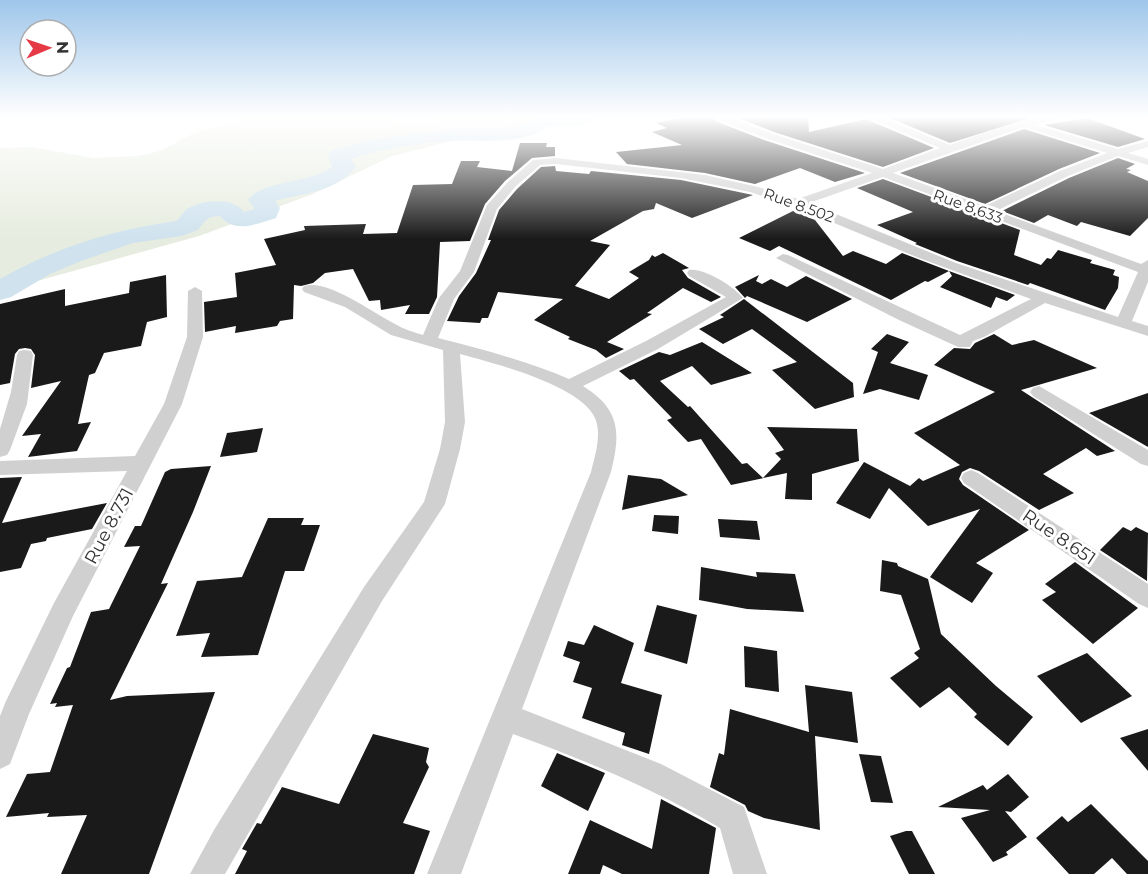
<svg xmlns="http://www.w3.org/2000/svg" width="1148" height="874" viewBox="0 0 1148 874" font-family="Montserrat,sans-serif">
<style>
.green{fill:#e6ecdf}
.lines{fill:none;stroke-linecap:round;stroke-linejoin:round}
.river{fill:#cfe2ee;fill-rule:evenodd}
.building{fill:#1a1a1a}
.minor{fill:#d0d0d0;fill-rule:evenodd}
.labels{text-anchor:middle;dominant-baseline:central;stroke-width:6;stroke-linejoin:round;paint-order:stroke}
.far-street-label{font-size:15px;fill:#333;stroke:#fff}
.street-label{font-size:18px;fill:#333;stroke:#fff}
</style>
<rect width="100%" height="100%" fill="#fff"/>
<path class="green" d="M249 116H389L393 120 405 124 426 123 447 116H565L496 130 392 156 313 194 199 236 30 283 0 289V148L32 147 93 158 138 156 160 151 192 134Z"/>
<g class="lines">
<path class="river" d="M541 116H597C586 132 560 122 545 128 542 129 540 132 537 133 512 144 481 140 455 141 420 143 383 148 350 159L356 166C338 192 303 193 275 201L280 208 276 218C256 224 235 234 220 216 207 216 205 221 198 230L181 236 133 243 81 261 50 274 11 297 0 300V279C57 247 112 230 176 221 181 218 183 211 189 208 203 200 233 197 244 212L255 209 248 200C262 180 309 184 332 167L328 156 331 151 365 141 415 133 455 129H498L525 124Z"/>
</g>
<g class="building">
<path d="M690 116H713L715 121 764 140 865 173 835 182 800 168 755 184 705 173 627 164 616 152 682 145 652 132 667 128 656 123Z"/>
<path d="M733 116H808L809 132 866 119 934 148 883 167 774 132Z"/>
<path d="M885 116H1030V118L950 143Z"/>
<path d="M1087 118 1145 139 1118 147 1044 125Z"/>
<path d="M1024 129 1100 153 1059 169 985 204 900 173Z"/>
<path d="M520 143H547L546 147H555V156L532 158 505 181 485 204 470 241 440 242 437 297 429 314H405L410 305 381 310 380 300 369 301 353 269 325 273 313 283 301 286 294 285 293 319 280 321 277 326 235 333 236 326 205 332 204 302 237 297 235 273 276 265 264 239 305 230 304 226 366 224 363 234 397 233 413 185 452 184 461 161H480L477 167 512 171Z"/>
<path d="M1118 158 1135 164 1126 169 1131 170 1127 172 1148 181V218L1130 236 1081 222 1077 226 1048 215 1034 223 1002 211 1069 178Z"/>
<path d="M555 166 556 171 589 174 591 171 681 180 753 195 692 218 656 203 654 209 643 211 590 241 610 245 575 286 609 299 639 278 629 272 649 260 652 255 655 257 663 253 689 268 682 270 688 278 721 297 711 302 683 288 647 313 652 314 607 342 624 349 606 358 596 350 568 339 570 337 534 320 563 299 498 292 488 318H482L480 323 447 321 459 296 476 273 491 240H488L499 210 517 189 541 167Z"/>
<path d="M883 179 1020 230 1014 255 1041 265 1047 258 1051 259 1058 250 1092 260 1090 263 1115 270 1113 275 1119 277 1118 288 1105 310 1030 283 1028 285 957 261 915 244 917 243 877 225 913 212 857 188Z"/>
<path d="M793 211 815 220 843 256 853 251 886 264 902 253 949 271 928 282 925 281 891 300 779 246 770 251 739 238Z"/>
<path d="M949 271 1015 295 1007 301 996 297 991 308 940 287 952 276Z"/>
<path d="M166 275 167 317 147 322 141 346 104 353 95 373 89 375 78 424 91 422 77 451 28 457 41 434 22 436 61 381 31 388 35 355 31 349 25 348 19 349 15 354 10 383 0 385V304L65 289V306L129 293 130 282Z"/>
<path d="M759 275 756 281 762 284 771 279 787 287 806 276 852 299 807 322 747 296 745 298 735 287Z"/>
<path d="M744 299 853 383 854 397 815 409 772 370 797 362 752 329 723 344 699 329 724 317 720 315Z"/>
<path d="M887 334 909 342 890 363 928 375 919 400 880 389 863 394 878 352 871 349Z"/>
<path d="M994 334 1012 345 1034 340 1097 368 1021 390 1115 451 1097 456 1086 448 1043 474 1074 493 1039 510 979 471 970 468 962 472 959 479 963 485 1029 530 976 563 993 573 972 603 930 577 980 509 928 526 889 488 870 519 836 503 864 462 910 486 919 478 923 481 960 465 914 433 995 392 934 365 954 348 970 349 975 343Z"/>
<path d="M702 342 752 373 711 385 692 366 660 381 688 407 690 406 742 464 747 463 763 478 781 459 775 453 784 450 767 427 857 429 859 461 812 474V500L785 499 787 473 731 485 701 439 688 442 667 420 672 418 634 379 630 380 619 371 659 352 670 355Z"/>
<path d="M1148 393V447L1089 413Z"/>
<path d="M263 428 257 452 220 457 227 433Z"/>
<path d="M211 466 193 512 161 584 168 583 110 700 127 696 215 692 149 874H61L87 815 47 817 49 813 6 817 27 774 50 772 73 705 55 707 57 703 50 704 67 668 70 667 91 612 109 609 140 546 124 547 135 526H141L165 472 171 469Z"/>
<path d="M628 475 661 479 688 495 622 510Z"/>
<path d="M22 477 2 523 107 503 92 529 47 538 46 541 31 544 21 568 0 572V478Z"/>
<path d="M654 515 679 516 678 534 652 531Z"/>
<path d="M268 518H304L301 525H320L304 571H285L258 655 201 657 210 633 176 636 197 581 242 577Z"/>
<path d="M718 519 757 521 760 540 720 537Z"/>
<path d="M1123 527 1131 531 1136 527 1148 533 1147 581 1100 550Z"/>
<path d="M882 560 897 563 898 566 928 579 941 634 996 686 1033 717 1008 746 974 717 977 714 949 687 920 708 890 678 919 658 914 653 920 649 901 595 880 591Z"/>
<path d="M1075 562 1138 608 1093 644 1042 600 1056 592 1045 584Z"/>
<path d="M701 567 757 577 756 572 795 574 804 612 747 609 699 600Z"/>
<path d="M657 605 697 615 687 664 644 651Z"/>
<path d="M594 625 634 643 621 683 662 695 649 754 622 745 625 733 582 718 592 688 573 682 580 662 563 656 568 641 584 645Z"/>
<path d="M744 646 777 651 779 692 745 687Z"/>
<path d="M1087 653 1132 696 1081 723 1037 676Z"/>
<path d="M805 685 852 692 858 743 815 736 820 830 764 818 748 811 745 805 710 787 719 753 724 755 730 709 809 732Z"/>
<path d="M1148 729V771L1120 738Z"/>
<path d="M373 734 429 748 426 762 429 767 403 823 430 831 414 874H235L247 851 242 849 257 823 261 824 282 787 339 804Z"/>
<path d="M557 753 605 773 588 811 541 786Z"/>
<path d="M859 754 881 756 893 803 871 802Z"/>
<path d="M1008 774 1029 797 1011 812 1005 811 1027 837 1006 852 1008 855 993 862 961 818 990 810 938 807 983 785 987 790Z"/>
<path d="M661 799 716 828 709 874H622L603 865 600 874H568L590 820 652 849Z"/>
<path d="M1091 804 1148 861V874H1127L1112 858 1094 874H1069L1036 838 1062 816 1068 822Z"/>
<path d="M906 831H912L935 874H909L890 836Z"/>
</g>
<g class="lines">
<g class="minor">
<path d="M715 116H726L773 134 883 169 940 148 864 116H878L950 145C989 131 1028 116 1071 116L1036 125 1118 149 1148 141V147L1128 153 1148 159V165L1118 156 1068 176 996 211 1141 264 1148 260V282L1132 321 1148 326V336L1045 303 984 337 973 341 970 347H958L899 320 776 258 783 254 788 255 960 335 1031 299 919 258 793 206 750 192 681 178 556 164 540 165 515 187 497 209 474 272 454 299 438 338C481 349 527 361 569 379L646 341 726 297 689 276 687 273 689 270C703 267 735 287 743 298L658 349 583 386C620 409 621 432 611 472L522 709 661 764 744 807 767 874H733L720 828C654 789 585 760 513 734L461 874H427L591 472C595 456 602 434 595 418 580 385 493 363 460 354L465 422 460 449 445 504 382 601 225 874H190L214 830 364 587 424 502 440 449 445 422 443 350 391 335 345 307 304 292 302 289 304 286C329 279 374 314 397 325 405 330 414 332 423 335L439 298 460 271 487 205 507 183 533 160 556 158 705 175 758 187 798 199 872 173 765 138 716 119ZM1024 127 1107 153 1060 171 985 206 893 173ZM883 177 1138 272 1118 317 956 263 809 203Z"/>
<path d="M195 287 202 291 203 337 182 404 73 616 29 714 10 764 0 769V716L6 701 54 603 127 471 0 475V461L135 456 164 404 187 337 188 291Z"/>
<path d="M25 350 31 351 33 355 27 404 10 450 7 455 0 457V429L11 392 17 355 19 351Z"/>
<path d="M1039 386 1148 450V466L1141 464 1033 396 1030 392 1033 388Z"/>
<path d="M971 470 978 473 1148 584V608L1139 604 964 483 961 478 964 473Z"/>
</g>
</g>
<linearGradient id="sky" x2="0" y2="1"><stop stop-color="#9ec6ea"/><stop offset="0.49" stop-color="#fff"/><stop offset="1" stop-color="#fff" stop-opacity="0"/></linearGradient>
<rect width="1148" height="239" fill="url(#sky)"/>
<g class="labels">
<g class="far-street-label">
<text transform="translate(799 205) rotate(20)">Rue 8.502</text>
<text transform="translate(968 206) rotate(20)">Rue 8.633</text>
</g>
<g class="street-label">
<text transform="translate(109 526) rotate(-62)">Rue 8.731</text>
<text transform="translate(1059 537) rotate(34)">Rue 8.651</text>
</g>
</g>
<g transform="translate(48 48) rotate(88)"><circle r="28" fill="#ffffff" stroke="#adadad" stroke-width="1.5"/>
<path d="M0-4.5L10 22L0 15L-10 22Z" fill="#e63946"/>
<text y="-9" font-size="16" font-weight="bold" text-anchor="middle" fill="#333333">N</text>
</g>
</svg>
